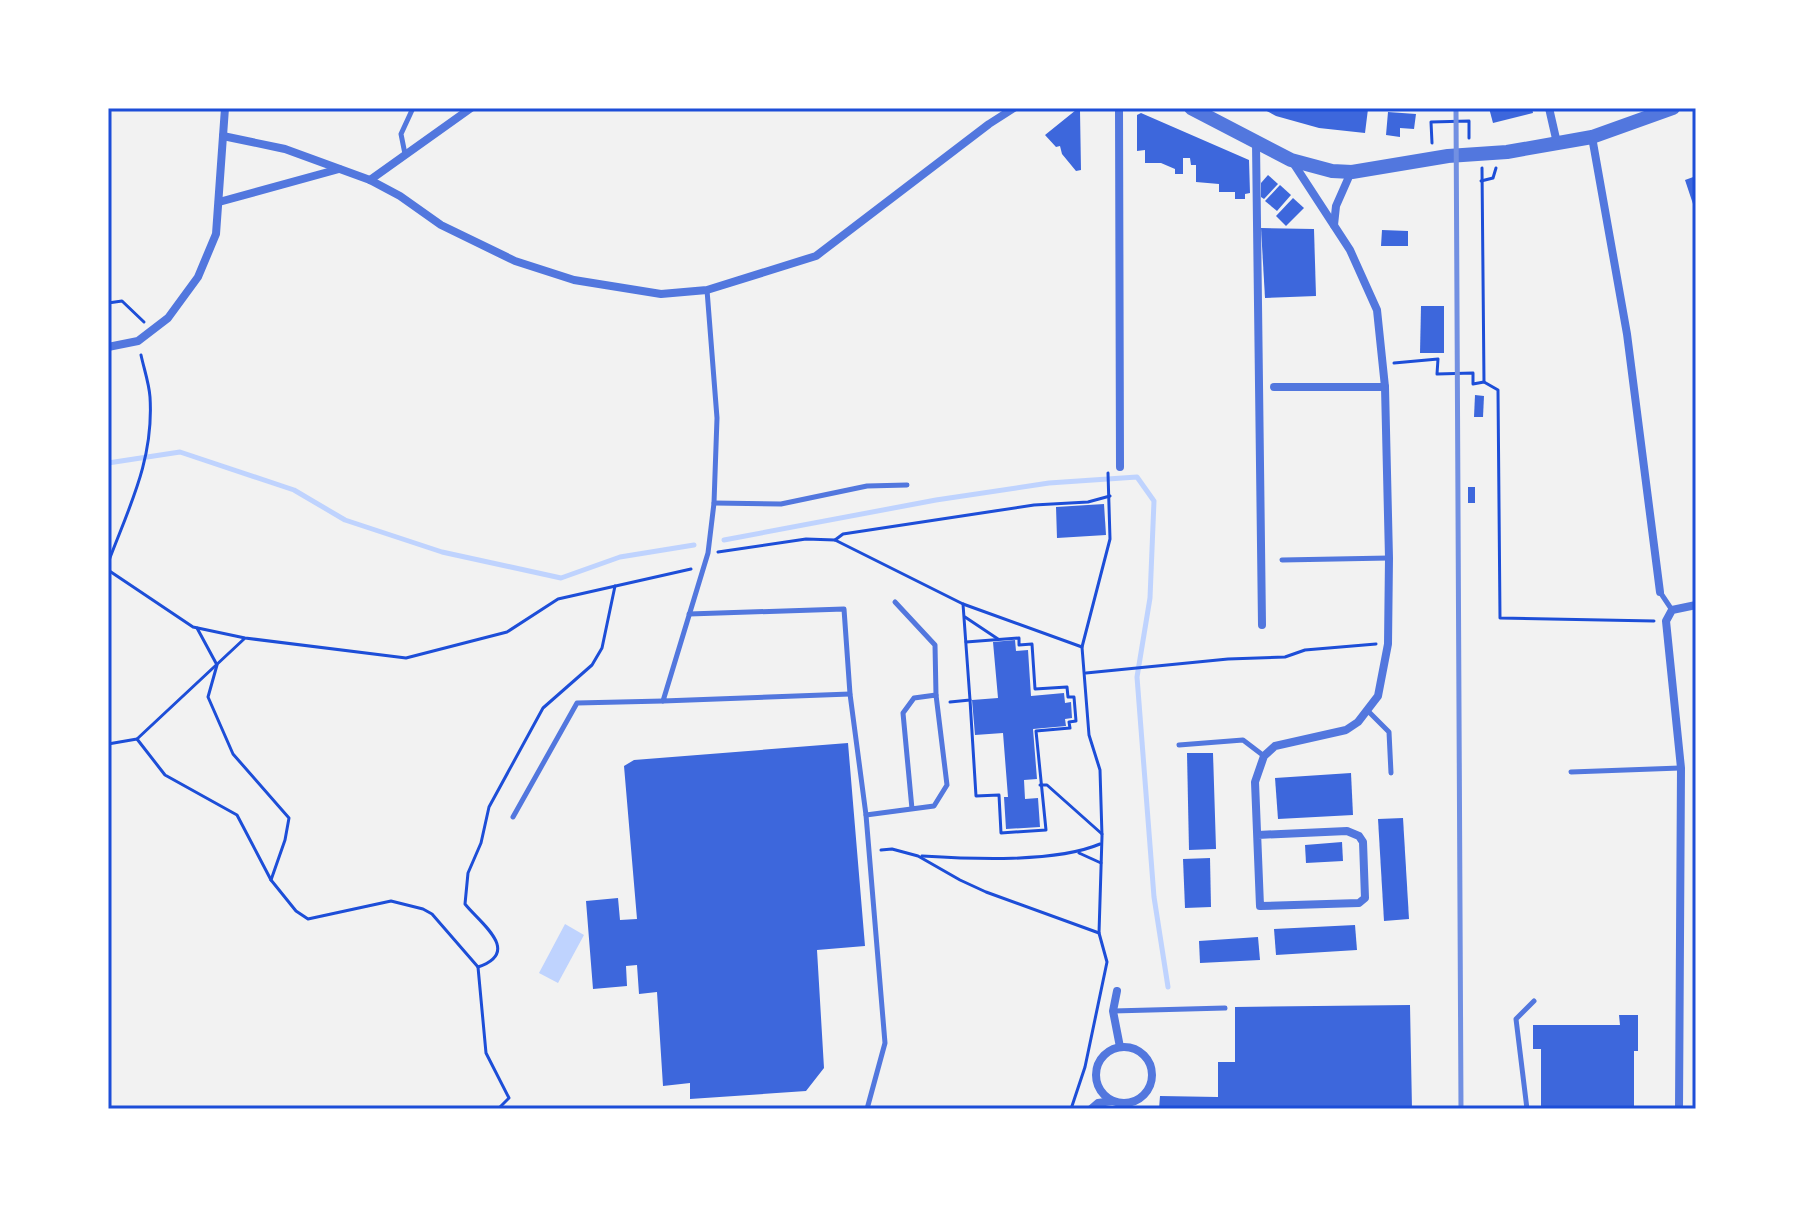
<svg xmlns="http://www.w3.org/2000/svg" width="1804" height="1217" viewBox="0 0 1804 1217" font-family="'Times New Roman',serif">
<style>
.water{fill:#bfd3fe}
.lines{fill:none;stroke-linecap:round;stroke-linejoin:round}
.stream{stroke:#bfd3fe;stroke-width:5}
.building{fill:#3d67dc}
.path{stroke:#1d4ed8;stroke-width:3}
.service{stroke:#5277de;stroke-width:5}
.minor{stroke:#5277de;stroke-width:8}
.tertiary{stroke:#5277de;stroke-width:14}
.rail{stroke:#7290e2;stroke-width:5}
.neatline{fill:none;stroke:#1d4ed8;stroke-width:3}
</style>
<rect width="100%" height="100%" fill="#f2f2f2"/>
<path class="water" d="M565 924 584 935 558 983 539 973Z"/>
<g class="lines">
<g class="stream">
<path d="M108 463 180 452 294 490 345 520 442 552 561 578 620 557 694 545"/>
<path d="M724 540 936 500 1049 483 1137 477 1154 501 1150 598 1137 677 1154 897 1168 987"/>
</g>
</g>
<g class="building">
<path d="M1261 108 1368 109 1365 133 1319 128 1276 116Z"/>
<path d="M1489 108H1532L1533 113 1493 123Z"/>
<path d="M1076 110 1080 111 1081 170 1076 171 1062 154 1060 146 1056 147 1045 135Z"/>
<path d="M1388 112 1416 114 1414 129 1400 128V137L1386 135Z"/>
<path d="M1141 113 1249 160 1250 193 1245 194V199H1235V192H1219V184L1196 182V165H1191L1190 158H1183V174H1175V169L1161 163H1145V150L1137 151V115Z"/>
<path d="M1268 175 1278 184 1264 199 1261 197V183Z"/>
<path d="M1696 176V206L1694 207 1685 180Z"/>
<path d="M1280 185 1291 195 1277 211 1265 201Z"/>
<path d="M1293 198 1304 208 1286 226 1276 216Z"/>
<path d="M1261 228 1314 229 1316 296 1265 298Z"/>
<path d="M1382 230 1408 231V246H1381Z"/>
<path d="M1421 306H1444V353H1420Z"/>
<path d="M1475 395 1484 396 1483 417H1474Z"/>
<rect x="1468" y="487" width="7" height="16"/>
<path d="M1104 504 1106 535 1057 538 1056 507Z"/>
<path d="M1015 640 1016 651 1028 650 1031 696 1064 693 1065 703 1071 702 1072 718 1065 719 1066 726 1033 729 1037 779 1024 780 1025 799 1038 798 1040 827 1006 829 1004 797H1008L1003 733 975 735 972 700 998 698 993 642Z"/>
<path d="M848 743 865 946 817 950 824 1068 806 1091 690 1099V1083L663 1086 657 992 639 994 637 965 626 966 627 986 593 989 586 901 618 898 620 920 637 919 624 766 634 760Z"/>
<path d="M1187 753H1213L1216 849 1189 850Z"/>
<path d="M1351 773 1353 815 1278 819 1275 778Z"/>
<path d="M1403 818 1409 919 1384 921 1378 819Z"/>
<path d="M1342 842 1343 861 1306 863 1305 845Z"/>
<path d="M1210 858 1211 907 1185 908 1183 859Z"/>
<path d="M1355 925 1357 950 1276 955 1274 929Z"/>
<path d="M1258 937 1260 960 1200 963 1199 941Z"/>
<path d="M1410 1005 1412 1109H1159L1160 1096 1218 1097V1062H1235V1007Z"/>
<path d="M1619 1015H1638V1051H1634V1109H1541V1049H1533V1025H1620Z"/>
</g>
<g class="lines">
<g class="path">
<path d="M1432 143 1431 122 1469 121V138"/>
<path d="M1482 168 1484 382 1498 390 1500 618 1654 621"/>
<path d="M1481 181 1493 178 1496 168"/>
<path d="M108 303 122 301 144 322"/>
<path d="M1394 363 1438 359 1437 374 1473 373V384L1484 382"/>
<path d="M835 540 843 534 1034 505 1088 502 1110 496"/>
<path d="M718 552 806 539 835 540 963 604 1082 647"/>
<path d="M108 563C129 507 154 460 150 397 149 383 144 369 141 355"/>
<path d="M108 570 193 627 245 638 406 658 507 632 558 599 691 569"/>
<path d="M965 617 998 639"/>
<path d="M197 628 217 665 208 697 233 754 289 818 285 840 271 880"/>
<path d="M966 642 1019 638V645L1032 644 1035 689 1067 687 1068 697H1074L1076 721 1069 722 1070 728 1036 731 1046 830 1001 833 999 795 976 796 970 700"/>
<path d="M1086 673 1228 659 1285 657 1305 650 1376 644"/>
<path d="M950 702 970 700 963 604"/>
<path d="M137 739 165 775 237 815 271 880 296 911 308 919 391 901 423 909 432 914 478 967C523 952 479 922 465 904L468 873 481 843 489 807 543 708 592 665 602 648 615 586"/>
<path d="M108 744 137 739 244 639"/>
<path d="M1040 785H1047L1102 834"/>
<path d="M881 850 892 849 918 856 960 880 986 892 1099 933"/>
<path d="M1079 853 1101 863"/>
<path d="M922 856C971 859 1055 863 1100 844"/>
<path d="M478 967 486 1053 509 1098 498 1109"/>
<path d="M1071 1109 1085 1067 1107 962 1099 933 1102 836 1100 770 1089 735 1082 647 1110 539 1108 473"/>
</g>
<g class="service">
<path d="M405 154 401 134 413 108"/>
<path d="M707 290 717 418 714 503 708 553 663 701 850 694"/>
<path d="M714 503 781 504 867 486 907 485"/>
<path d="M1282 560 1389 558"/>
<path d="M1660 592 1672 610"/>
<path d="M895 602 935 645 936 695"/>
<path d="M689 614 844 609 850 694 866 815 885 1043 867 1109"/>
<path d="M1368 711 1389 732 1391 773"/>
<path d="M1179 745 1243 740 1264 756"/>
<path d="M1571 772 1680 768"/>
<path d="M866 815 934 806 947 785 936 695 914 698 903 713 912 809"/>
<path d="M513 817 577 703 663 701"/>
<path d="M1113 1011 1225 1008"/>
<path d="M1527 1109 1516 1019 1534 1001"/>
</g>
<g class="minor">
<path d="M1119 108 1120 467"/>
<path d="M1549 108 1557 143"/>
<path d="M223 136 285 149 370 180 400 196 441 225 515 261 574 280 661 294 707 290 816 256 989 124 1014 108"/>
<path d="M1592 137 1627 334 1660 592"/>
<path d="M1256 143 1262 625"/>
<path d="M370 180 471 108"/>
<path d="M219 202 339 169"/>
<path d="M1334 225 1336 206 1351 172"/>
<path d="M108 347 138 341 168 318 198 277 216 234 225 108"/>
<path d="M1274 387H1385"/>
<path d="M1258 835 1347 831 1359 836 1363 842 1365 898 1359 903 1260 906 1255 782 1264 756 1275 746 1346 730 1358 722 1378 696 1388 644 1389 558 1385 387 1377 310 1350 250 1292 161"/>
<path d="M1117 991 1113 1011 1120 1047"/>
<circle cx="1124" cy="1075" r="28"/>
<path d="M1091 1109 1098 1103 1112 1101"/>
<path d="M1679 1109 1681 768 1666 621 1672 610 1696 605"/>
</g>
<path class="tertiary" d="M1191 108 1291 160 1332 171 1352 172 1448 156 1507 152 1592 137 1673 108"/>
<path class="rail" d="M1456 108 1461 1109"/>
</g>
<rect width="1804" height="1217" fill="none" stroke="#ffffff" stroke-width="220"/>
<rect x="110" y="110" width="1584" height="997" class="neatline"/>
</svg>
